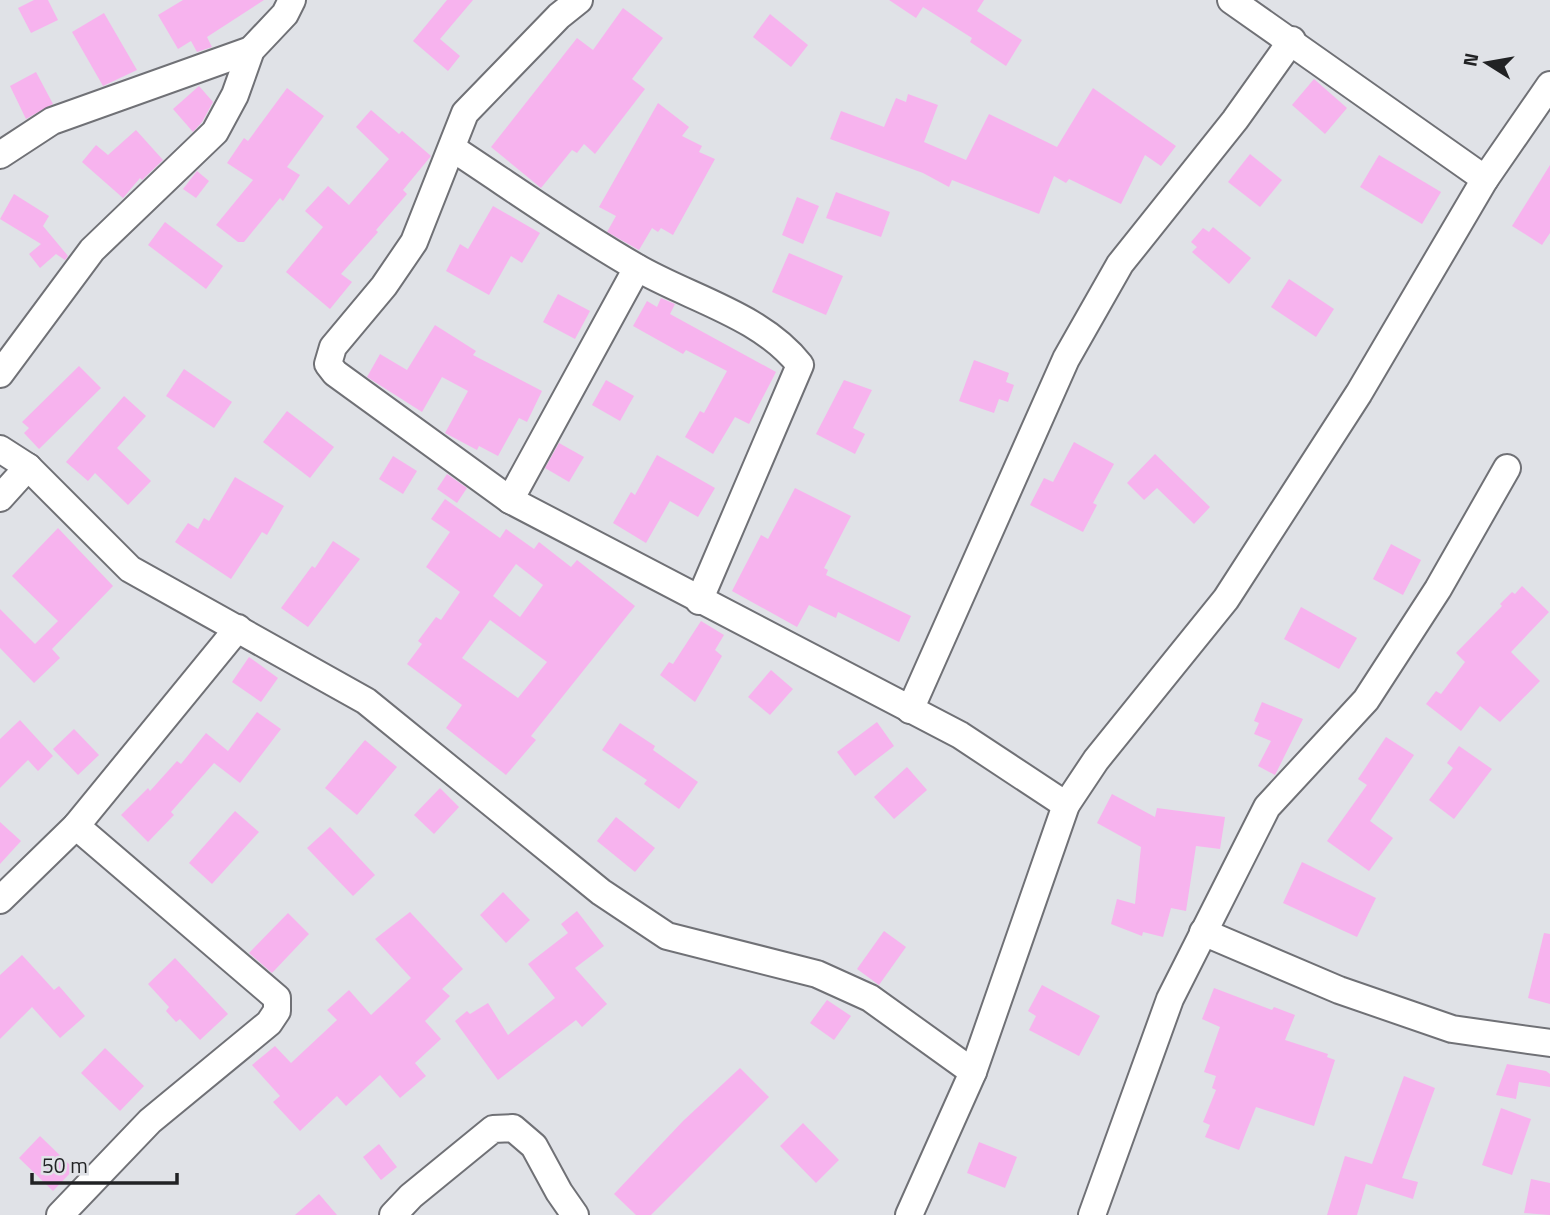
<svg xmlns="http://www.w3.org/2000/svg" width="1550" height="1215" viewBox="0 0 1550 1215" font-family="'Titillium Web',sans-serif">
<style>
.building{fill:#f7b3ee;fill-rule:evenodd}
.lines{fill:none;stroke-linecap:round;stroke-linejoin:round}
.minor-casing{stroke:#707176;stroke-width:30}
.minor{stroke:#fff;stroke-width:26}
</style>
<rect width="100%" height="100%" fill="#e0e2e7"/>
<g class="building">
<path d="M34 0H48L58 20 31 33 18 8Z"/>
<path d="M183 0H264L207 37 212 47 197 52 191 41 178 49 158 15Z"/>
<path d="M447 0H473L440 39 460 56 448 71 413 41Z"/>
<path d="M889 0H984L977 11 1022 40 1006 66 970 42 972 38 923 7 916 18Z"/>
<path d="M623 8 663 38 632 79 645 89 595 154 584 144 577 153 572 150 541 188 491 147 577 38 593 50Z"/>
<path d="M104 13 137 70 103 86 72 32Z"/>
<path d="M770 14 808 45 791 67 753 37Z"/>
<path d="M36 72 53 104 26 119 10 86Z"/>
<path d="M1314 79 1347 108 1325 134 1292 105Z"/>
<path d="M199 86 213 102 202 122 193 132 173 109Z"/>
<path d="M287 88 324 116 287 167 300 175 283 201 280 198 244 242H238L216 225 253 180 227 163 244 138 248 141Z"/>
<path d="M1093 88 1176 146 1161 166 1145 155 1121 204 1069 179 1066 183 1054 176 1039 214 952 180 949 187 923 173 830 139 841 111 884 127 896 98 906 102 908 94 938 105 924 142 966 160 989 114 1057 147Z"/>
<path d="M658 103 689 127 682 136 702 146 699 152 715 159 673 235 661 228 658 232 652 228 639 250 607 232 616 216 599 207Z"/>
<path d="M371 110 399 134 402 131 431 156 403 190 407 194 376 230 378 232 341 274 352 282 330 309 286 272 323 227 305 211 328 186 349 205 389 159 356 127Z"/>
<path d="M136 130 163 160 142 180 140 178 123 198 82 162 96 145 108 155Z"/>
<path d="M1250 154 1282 180 1260 207 1228 182Z"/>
<path d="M1379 155 1441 192 1422 224 1360 187Z"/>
<path d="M1550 165V233L1542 245 1512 226Z"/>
<path d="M197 171 209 181 196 198 183 189Z"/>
<path d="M836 192 890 212 881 237 826 218Z"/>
<path d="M14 194 49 216 43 226 68 256 65 260 56 254 40 268 29 254 41 244 0 219Z"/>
<path d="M797 197 819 206 803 244 782 235Z"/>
<path d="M493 206 540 233 522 263 511 256 489 295 446 271 460 244 468 249Z"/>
<path d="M165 222 223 266 206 289 148 245Z"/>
<path d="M1213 227 1251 258 1229 284 1192 252 1197 247 1191 242 1203 228 1209 232Z"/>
<path d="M789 253 843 276 826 315 772 292Z"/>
<path d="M1289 279 1334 309 1316 337 1271 307Z"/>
<path d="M558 294 590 311 575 339 543 322Z"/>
<path d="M661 298 675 304 670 314 776 372 749 424 735 417 713 454 685 437 700 411 704 413 727 371 686 350 683 354 633 326 647 301 657 307Z"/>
<path d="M435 325 476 351 473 355 542 391 527 422 519 418 498 456 479 446 477 450 445 433 468 391 442 377 422 412 367 377 380 354 407 370Z"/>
<path d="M974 360 1009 373 1006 382 1014 385 1008 402 999 399 994 413 959 401Z"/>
<path d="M79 366 101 388 39 449 24 433 29 428 22 422Z"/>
<path d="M184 369 232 402 214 428 166 396Z"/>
<path d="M606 380 634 396 620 421 592 405Z"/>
<path d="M844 380 872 390 853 428 865 434 855 454 816 434Z"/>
<path d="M124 396 146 416 117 448 151 481 128 505 95 473 88 481 66 462Z"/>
<path d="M287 411 334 447 310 478 263 442Z"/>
<path d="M1074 442 1114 464 1093 503 1097 505 1083 532 1030 505 1044 478 1053 482Z"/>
<path d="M559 443 584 457 569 482 545 468Z"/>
<path d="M1155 454 1210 507 1194 524 1157 488 1144 500 1127 483Z"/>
<path d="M657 455 715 488 698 517 670 501 646 543 613 523 631 492 635 495Z"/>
<path d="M393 456 417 471 403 494 379 479Z"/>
<path d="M447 474 467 488 457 503 437 489Z"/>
<path d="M235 477 284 506 267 535 262 532 231 579 175 542 188 523 198 529 204 518 209 521Z"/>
<path d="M795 488 851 516 824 568 828 570 826 575 911 616 899 642 838 612 836 618 809 605 797 627 732 591 761 535 768 539Z"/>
<path d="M445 499 500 538 506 529 534 549 539 542 571 567 577 560 635 606 531 736 536 740 506 775 446 728 462 705 407 664 422 644 418 641 436 617 441 620 460 592 426 567 450 532 431 519ZM516 564 543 585 520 617 493 596ZM490 620 547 662 518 698 462 658Z"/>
<path d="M58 528 113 586 52 649 60 658 34 683 0 648V609L35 644 58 621 12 576Z"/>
<path d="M333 541 360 559 308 627 281 608 312 566 315 568Z"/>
<path d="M1391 544 1421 560 1403 595 1373 579Z"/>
<path d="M1522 586 1549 612 1511 652 1540 681 1500 722 1480 706 1461 731 1426 704 1436 691 1441 694 1465 662 1456 653 1502 606 1500 604 1512 592 1515 594Z"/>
<path d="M1301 607 1357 638 1339 669 1284 639Z"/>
<path d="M701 621 724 635 715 650 722 656 695 702 660 675 669 662 673 664Z"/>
<path d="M249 657 278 678 261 702 232 682Z"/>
<path d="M771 670 793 689 770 715 748 697Z"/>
<path d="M1262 702 1303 719 1275 775 1258 766 1271 741 1254 734 1259 723 1254 721Z"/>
<path d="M257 712 281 729 240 783 214 763 171 812 174 815 148 842 121 815 148 788 150 791 177 761 181 764 206 733 228 751Z"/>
<path d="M20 720 53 756 38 771 28 760 0 788V739Z"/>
<path d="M877 722 894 746 855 776 837 752Z"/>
<path d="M620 723 655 746 653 750 698 782 679 809 644 784 647 780 602 750Z"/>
<path d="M74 729 99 755 78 775 53 749Z"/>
<path d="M1386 737 1414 755 1370 821 1393 838 1369 871 1327 841 1367 785 1358 779Z"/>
<path d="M365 740 397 767 357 815 325 788Z"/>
<path d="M1459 746 1492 769 1454 819 1429 800 1453 768 1447 763Z"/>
<path d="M907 767 927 790 894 819 874 797Z"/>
<path d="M440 788 459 807 434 834 414 815Z"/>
<path d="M1112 794 1155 817 1157 808 1225 817 1220 849 1196 846 1186 911 1171 908 1163 937 1143 932 1142 936 1111 924 1117 899 1135 904 1141 847 1097 823Z"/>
<path d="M235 811 259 832 212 884 189 863Z"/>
<path d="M616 817 655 848 635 872 597 841Z"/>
<path d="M0 822 21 841 0 864Z"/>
<path d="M330 827 375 875 353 896 307 848Z"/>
<path d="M1302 862 1376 898 1357 937 1283 903Z"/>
<path d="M503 892 530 920 506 943 480 915Z"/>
<path d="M577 911 604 946 575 968 607 1004 582 1027 576 1020 498 1080 455 1021 467 1011 470 1014 488 1003 508 1035 555 998 528 964 568 933 561 924Z"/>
<path d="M410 912 463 969 442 989 450 996 425 1021 441 1039 415 1063 426 1076 400 1098 380 1075 346 1106 337 1096 300 1131 273 1102 280 1096 252 1065 275 1046 291 1063 337 1020 327 1010 349 990 371 1015 411 978 375 939Z"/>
<path d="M288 913 309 934 272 973 249 953Z"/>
<path d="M884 931 906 947 879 985 857 969Z"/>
<path d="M1544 933 1550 934V1004L1528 998Z"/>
<path d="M22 955 54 990 59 986 85 1016 60 1038 32 1007 0 1039V975Z"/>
<path d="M175 958 228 1014 200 1040 180 1019 176 1022 166 1011 169 1007 148 984Z"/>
<path d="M1042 985 1100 1016 1079 1056 1029 1030 1036 1016 1028 1011Z"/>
<path d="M1214 988 1272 1010 1274 1007 1295 1015 1285 1040 1328 1054 1327 1057 1335 1060 1314 1126 1256 1107 1239 1150 1205 1137 1210 1125 1203 1122 1216 1090 1212 1088 1216 1076 1204 1072 1220 1027 1202 1019Z"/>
<path d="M827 1000 851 1016 834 1040 810 1023Z"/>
<path d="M105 1048 144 1086 120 1111 81 1073Z"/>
<path d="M1507 1064 1546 1071 1550 1074V1087L1519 1082 1516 1099 1496 1095Z"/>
<path d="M740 1068 769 1097 651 1215H636L614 1194 683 1121Z"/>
<path d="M1404 1076 1435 1088 1402 1178 1418 1182 1413 1199 1366 1184 1357 1215H1327L1345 1156 1372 1164Z"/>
<path d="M1501 1108 1531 1119 1512 1175 1482 1165Z"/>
<path d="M803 1123 839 1160 816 1183 780 1146Z"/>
<path d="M40 1136 74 1169 53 1191 19 1158Z"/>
<path d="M979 1142 1017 1157 1005 1188 967 1173Z"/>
<path d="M379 1144 397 1167 381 1180 363 1157Z"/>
<path d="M1531 1179 1550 1183V1215L1524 1213Z"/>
<path d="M319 1194 337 1215H295Z"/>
</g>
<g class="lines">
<defs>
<g id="minor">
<path d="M579 0 559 16 465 113 414 242 384 286 333 347 328 364 335 373 510 500 960 735 1066 805"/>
<path d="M1231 0 1485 179"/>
<path d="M452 148C513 188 573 231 636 267 689 298 761 315 800 365L699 601"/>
<path d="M0 155 52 121 251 50"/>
<path d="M0 374 92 250 215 132 235 95 251 50 285 14 292 0"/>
<path d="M0 449 28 467 130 569 366 701 601 892 667 936 817 974 870 998 973 1072"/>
<path d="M0 498 28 467"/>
<path d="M510 500 637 268"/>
<path d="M910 710 1066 359 1120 264 1235 120 1292 40"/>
<path d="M0 900 76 826 238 628"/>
<path d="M1203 932 1339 990 1452 1029 1550 1043"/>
<path d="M60 1215 150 1121 269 1023 277 1011V998L76 826"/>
<path d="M393 1215 411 1196 493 1129 513 1128 534 1146 559 1192 575 1215"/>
<path d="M909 1215 973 1072 1066 805 1096 760 1226 599 1359 393 1485 179 1550 85"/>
<path d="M1092 1215 1170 999 1267 807 1366 700 1438 589 1507 468"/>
</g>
</defs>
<use href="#minor" class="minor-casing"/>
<use href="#minor" class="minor"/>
</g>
<g transform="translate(1487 63) rotate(281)" stroke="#e0e2e7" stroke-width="5" paint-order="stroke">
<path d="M0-5L12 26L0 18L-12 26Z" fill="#212224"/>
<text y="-10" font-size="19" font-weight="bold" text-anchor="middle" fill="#212224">N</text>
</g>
<path d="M32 1173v10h145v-10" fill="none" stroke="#212224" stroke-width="3.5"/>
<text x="42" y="1173" font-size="21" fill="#212224" stroke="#e0e2e7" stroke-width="5" paint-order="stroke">50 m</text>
</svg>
